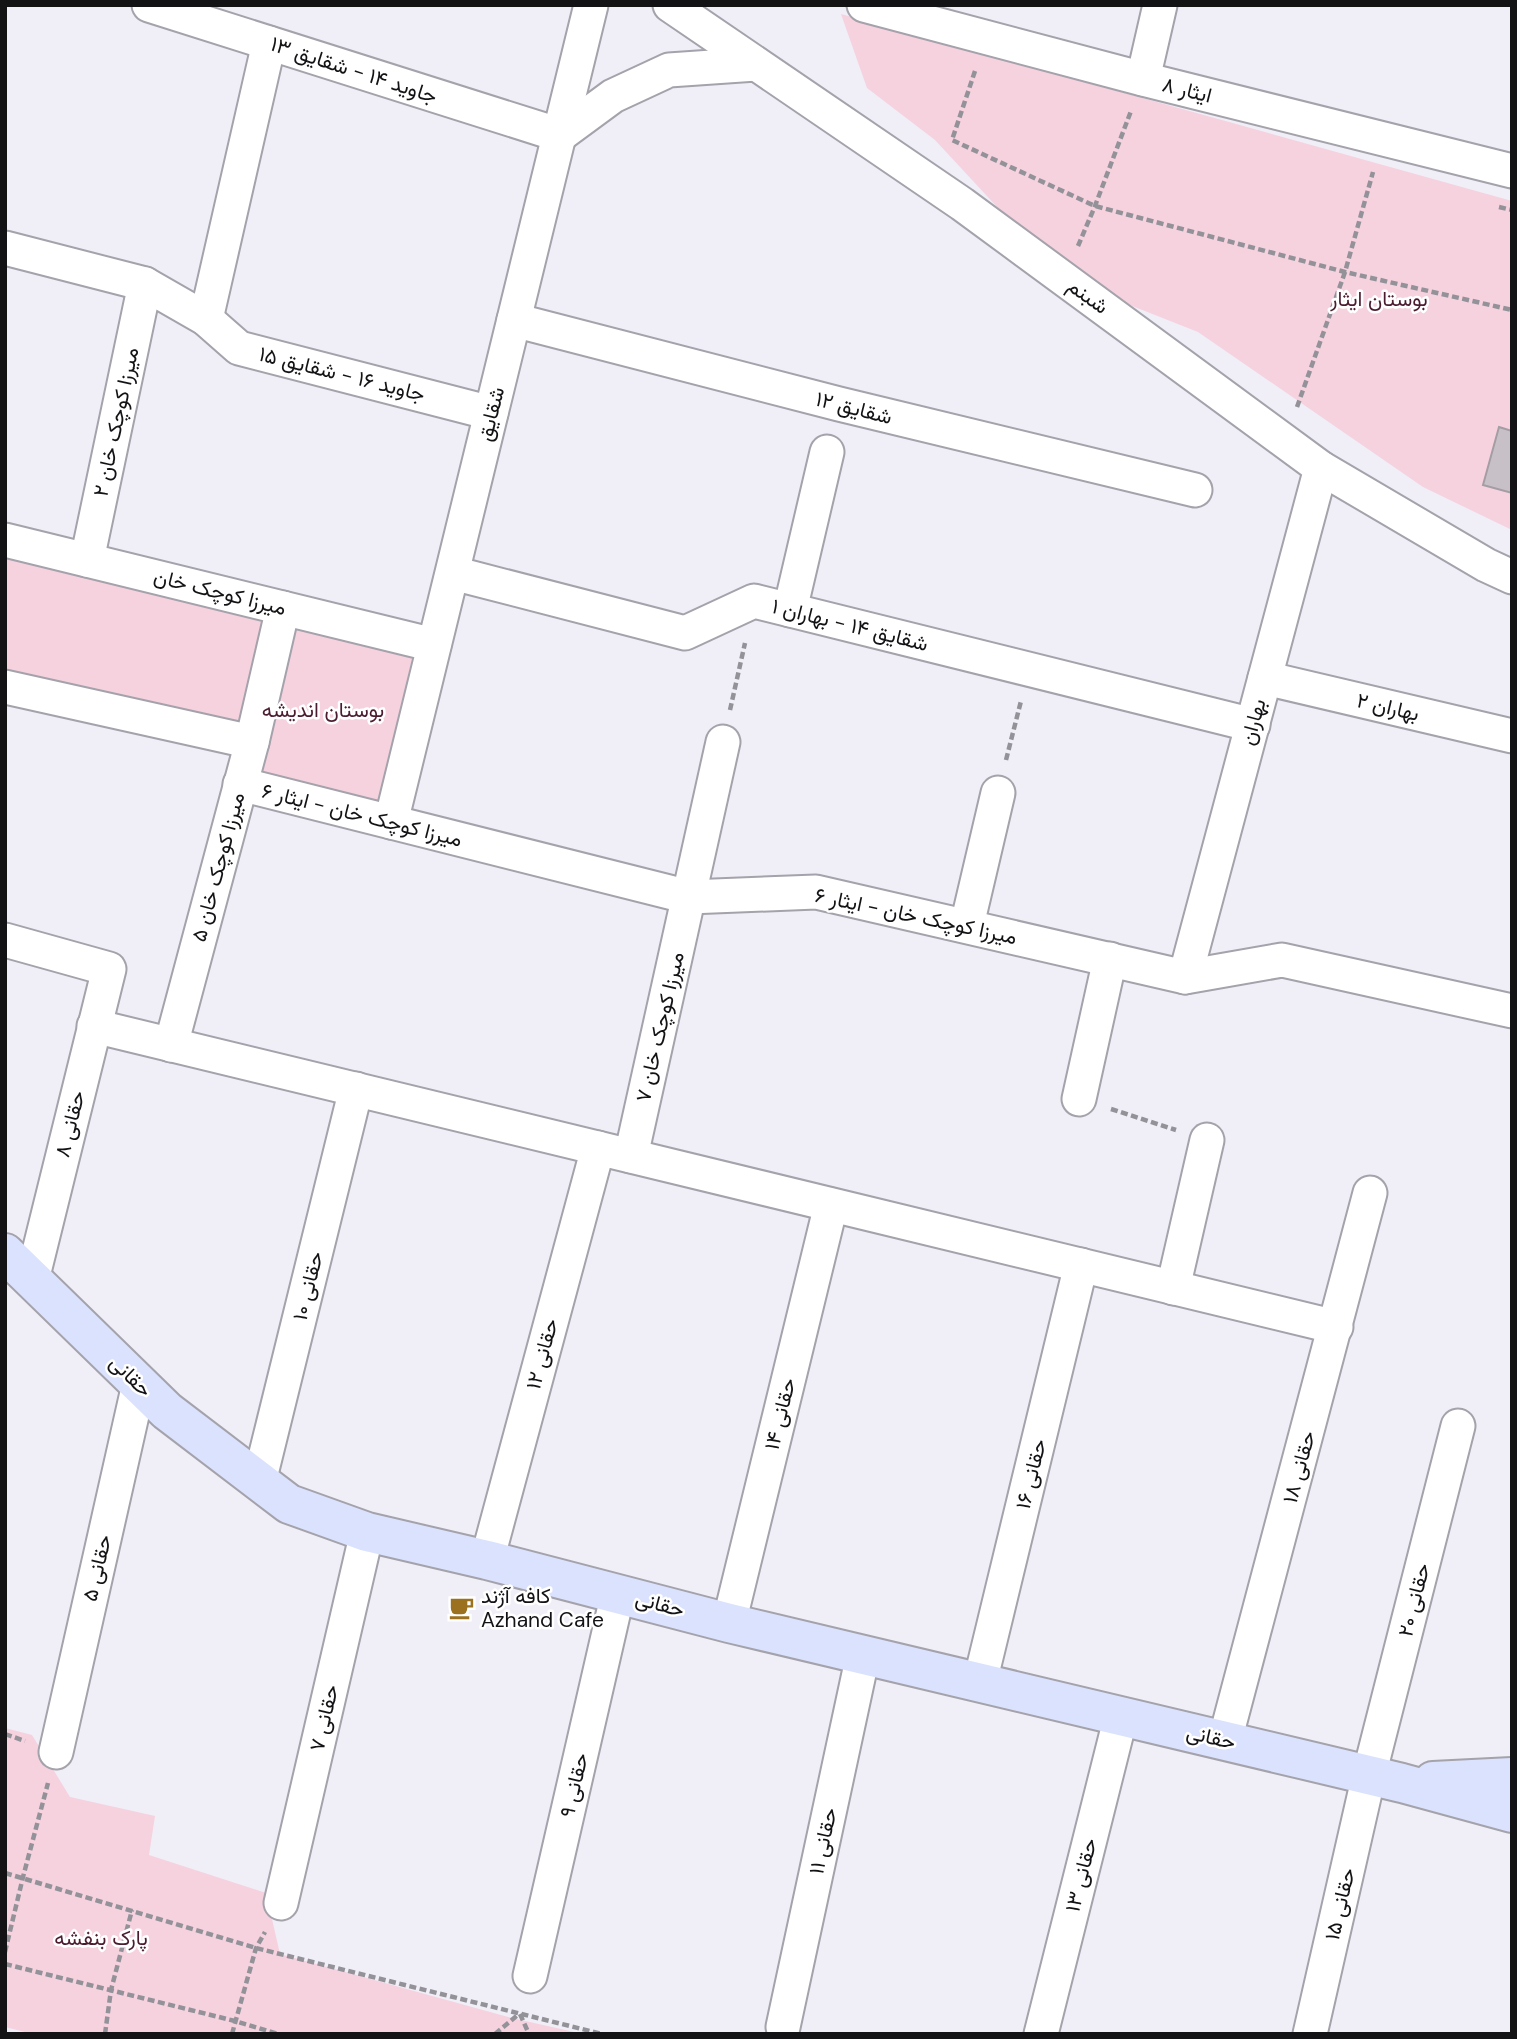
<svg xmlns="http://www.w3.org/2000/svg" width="1517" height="2039" viewBox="0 0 1517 2039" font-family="'DM Sans',Vazirmatn,sans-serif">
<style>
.green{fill:#f5d2de}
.building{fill:#c7c1c7;stroke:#a49ea4;stroke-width:2}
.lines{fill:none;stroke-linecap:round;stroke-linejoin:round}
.minor-casing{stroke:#a4a2aa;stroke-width:37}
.secondary-casing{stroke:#a4a2aa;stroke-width:42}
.path{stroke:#949299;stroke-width:4.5;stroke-dasharray:7 3.5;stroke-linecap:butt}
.minor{stroke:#fff;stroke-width:33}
.secondary{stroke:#dbe2fd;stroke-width:38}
.labels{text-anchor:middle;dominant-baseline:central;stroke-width:5;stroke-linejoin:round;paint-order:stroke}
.street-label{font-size:21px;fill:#131215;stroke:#fff}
.park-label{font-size:21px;fill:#4b1b30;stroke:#fff}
.poi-label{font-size:21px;fill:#131215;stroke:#fff;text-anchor:start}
</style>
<rect width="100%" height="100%" fill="#f0eef7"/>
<g class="green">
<path d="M841 14 1512 201V530L1423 487 1198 332 1064 279 935 140 867 88Z"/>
<path d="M5 552 413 654 378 812 238 775 250 732 5 679Z"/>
<path d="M5 1728 32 1735 70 1797 155 1816 149 1855 266 1893 280 1954 512 2018 583 2034H33L5 2027Z"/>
</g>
<path class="building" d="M1499 427 1512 431V493L1483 485Z"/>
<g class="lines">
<defs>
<g id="minor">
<path d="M149 5 560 135 613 96 669 70 756 64"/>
<path d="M670 5 962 204 1321 468 1486 565 1512 577"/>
<path d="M864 5 1143 79 1512 171"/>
<path d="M1143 79 1160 5"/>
<path d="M5 248 145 284 206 319 239 348 491 413"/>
<path d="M206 319 269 43"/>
<path d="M514 320 839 404 1195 490"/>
<path d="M5 540 434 645"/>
<path d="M87 560 145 284"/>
<path d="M453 573 685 633 754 601 1253 725"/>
<path d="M790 610 827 452"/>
<path d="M1265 678 1512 736"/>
<path d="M5 687 252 742"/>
<path d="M240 784 689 897 816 892 1185 977 1282 960 1512 1011"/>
<path d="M391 822 591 5"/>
<path d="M967 925 998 793"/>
<path d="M5 940 109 969 32 1280"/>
<path d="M1185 977 1321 468"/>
<path d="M94 1026 1336 1327"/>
<path d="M171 1045 252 742 283 608"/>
<path d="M1079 1099 1110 959"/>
<path d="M631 1156 723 742"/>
<path d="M1173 1288 1207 1140"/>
<path d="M259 1482 356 1089"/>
<path d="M487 1560 598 1148"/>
<path d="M729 1623 831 1205"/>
<path d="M980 1682 1081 1265"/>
<path d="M1225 1740 1370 1193"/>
<path d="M56 1752 139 1384"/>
<path d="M281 1903 367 1532"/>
<path d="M530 1976 618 1593"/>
<path d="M783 2027 863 1655"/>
<path d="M1041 2034 1121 1716"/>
<path d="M1310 2034 1369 1775 1458 1426"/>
</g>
<g id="secondary">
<path d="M5 1253 167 1411 289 1504 367 1532 487 1560 729 1623 1402 1783 1512 1813"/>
<path d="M1433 1781 1512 1777"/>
</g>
</defs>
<use href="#minor" class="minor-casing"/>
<use href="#secondary" class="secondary-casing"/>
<g class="path">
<path d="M975 71 952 140 1095 206 1345 272 1512 310"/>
<path d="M1499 207 1512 210"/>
<path d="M1078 246 1095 206 1131 111"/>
<path d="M1297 407 1345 272 1373 172"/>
<path d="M730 710 745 643"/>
<path d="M1006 760 1021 701"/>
<path d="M1111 1109 1176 1130"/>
<path d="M5 1734 25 1741"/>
<path d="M5 1873 256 1948 602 2034"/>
<path d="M5 1952 23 1877 48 1783"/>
<path d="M5 1964 235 2021 278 2034"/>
<path d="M520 2014 529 2034"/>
<path d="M105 2034 111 1990 132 1910"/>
<path d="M232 2034 256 1948 265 1932"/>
<path d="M495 2034 519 2014"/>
</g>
<use href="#minor" class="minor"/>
<use href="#secondary" class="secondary"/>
</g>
<defs>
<symbol id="cafe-bare" viewBox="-9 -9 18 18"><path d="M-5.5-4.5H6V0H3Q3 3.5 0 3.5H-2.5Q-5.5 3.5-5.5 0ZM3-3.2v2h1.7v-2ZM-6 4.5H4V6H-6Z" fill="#9b701f" stroke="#fff" stroke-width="2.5" paint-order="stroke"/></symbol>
</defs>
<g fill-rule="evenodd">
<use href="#cafe-bare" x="444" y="1590" width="35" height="35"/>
</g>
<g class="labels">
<g class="street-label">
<text transform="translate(354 70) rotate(18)">جاوید ۱۴ - شقایق ۱۳</text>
<text transform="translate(1187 90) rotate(14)">ایثار ۸</text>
<text transform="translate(1088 296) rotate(36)">شبنم</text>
<text transform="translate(342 374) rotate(14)">جاوید ۱۶ - شقایق ۱۵</text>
<text transform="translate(854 408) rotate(14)">شقایق ۱۲</text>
<text transform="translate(491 414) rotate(-76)">شقایق</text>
<text transform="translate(116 422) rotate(-78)">میرزا کوچک خان ۲</text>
<text transform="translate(220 592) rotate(14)">میرزا کوچک خان</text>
<text transform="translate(850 625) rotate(14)">شقایق ۱۴ - بهاران ۱</text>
<text transform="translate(1388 707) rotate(13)">بهاران ۲</text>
<text transform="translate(1253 722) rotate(-75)">بهاران</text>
<text transform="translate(362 815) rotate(14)">میرزا کوچک خان - ایثار ۶</text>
<text transform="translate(218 867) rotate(-75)">میرزا کوچک خان ۵</text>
<text transform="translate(916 916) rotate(12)">میرزا کوچک خان - ایثار ۶</text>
<text transform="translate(660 1027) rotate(-77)">میرزا کوچک خان ۷</text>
<text transform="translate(70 1124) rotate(-76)">حقانی ۸</text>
<text transform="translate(308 1286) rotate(-76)">حقانی ۱۰</text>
<text transform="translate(542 1354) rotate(-75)">حقانی ۱۲</text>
<text transform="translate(131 1376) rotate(44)">حقانی</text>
<text transform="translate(780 1414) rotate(-76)">حقانی ۱۴</text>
<text transform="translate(1299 1467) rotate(-75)">حقانی ۱۸</text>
<text transform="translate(1031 1474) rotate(-76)">حقانی ۱۶</text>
<text transform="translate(97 1568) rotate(-77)">حقانی ۵</text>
<text transform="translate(1414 1600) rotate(-76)">حقانی ۲۰</text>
<text transform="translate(660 1604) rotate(15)">حقانی</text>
<text transform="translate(324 1718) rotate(-77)">حقانی ۷</text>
<text transform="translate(1211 1737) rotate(13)">حقانی</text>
<text transform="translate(574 1785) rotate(-77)">حقانی ۹</text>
<text transform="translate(823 1841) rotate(-78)">حقانی ۱۱</text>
<text transform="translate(1081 1875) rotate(-76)">حقانی ۱۳</text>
<text transform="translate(1340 1904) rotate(-77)">حقانی ۱۵</text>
</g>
<g class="park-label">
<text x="1379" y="299">بوستان ایثار</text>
<text x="323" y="710">بوستان اندیشه</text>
<text x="101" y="1938">پارک بنفشه</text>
</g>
<g class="poi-label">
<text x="481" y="1596">کافه آژند<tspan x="481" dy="24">Azhand Cafe</tspan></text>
</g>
</g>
<rect width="1517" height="2039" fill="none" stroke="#131215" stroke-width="14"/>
</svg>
